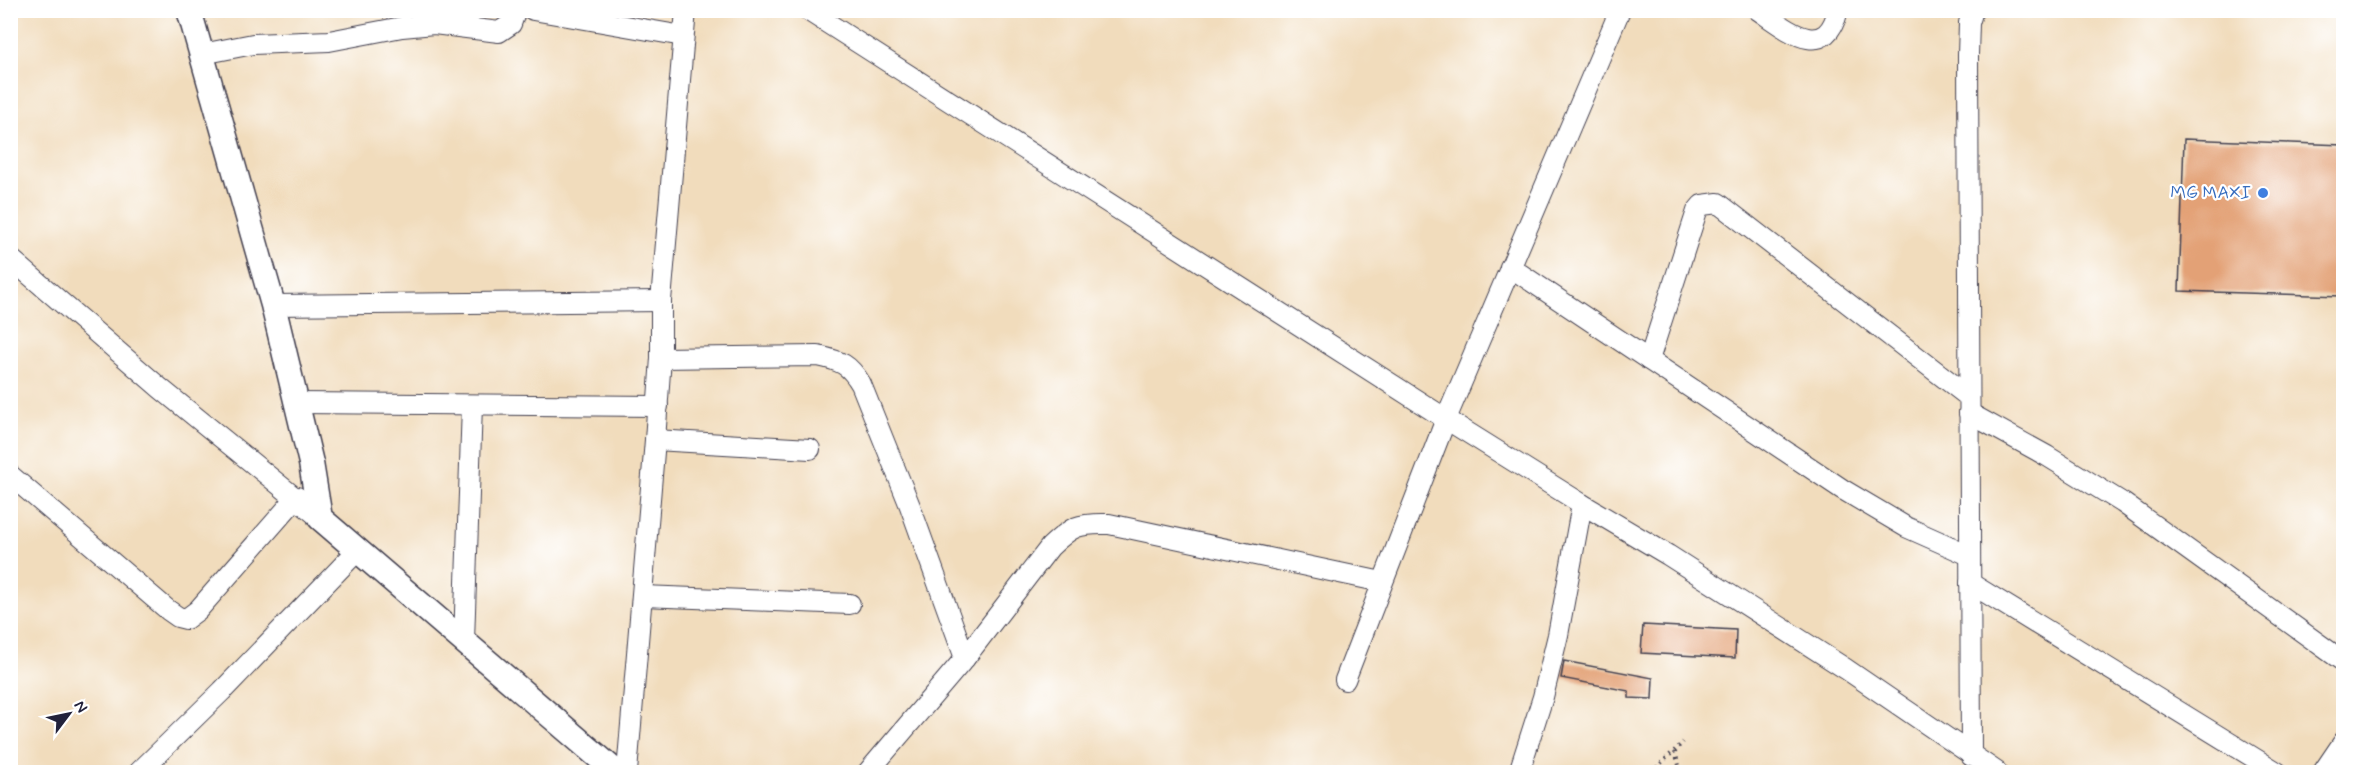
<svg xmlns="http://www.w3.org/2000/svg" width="2354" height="783" viewBox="0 0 2354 783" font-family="Mynerve,sans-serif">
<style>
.building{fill:#e3a176}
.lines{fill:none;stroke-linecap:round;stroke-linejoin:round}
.minor-casing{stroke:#413e4e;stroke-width:22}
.tertiary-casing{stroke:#413e4e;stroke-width:27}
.path{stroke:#413e4e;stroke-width:4;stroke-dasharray:1.5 4.5;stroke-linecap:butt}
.minor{stroke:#fff;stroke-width:20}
.tertiary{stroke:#fff;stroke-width:24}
.shop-dot{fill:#3f7fe0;stroke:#fff;stroke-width:2}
.labels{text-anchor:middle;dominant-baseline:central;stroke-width:4.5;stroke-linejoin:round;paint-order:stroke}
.shop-label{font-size:18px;fill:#366cbe;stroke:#fff;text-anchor:end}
</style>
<rect width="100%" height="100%" fill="#fff"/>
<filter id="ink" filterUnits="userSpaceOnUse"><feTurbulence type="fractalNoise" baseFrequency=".0167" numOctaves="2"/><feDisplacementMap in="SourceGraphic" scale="12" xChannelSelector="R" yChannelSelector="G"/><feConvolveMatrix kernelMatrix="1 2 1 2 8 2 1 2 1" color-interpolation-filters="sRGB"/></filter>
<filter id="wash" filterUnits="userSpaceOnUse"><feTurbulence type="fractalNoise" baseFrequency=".008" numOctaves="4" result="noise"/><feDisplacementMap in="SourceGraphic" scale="24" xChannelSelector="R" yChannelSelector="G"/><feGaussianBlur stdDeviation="1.35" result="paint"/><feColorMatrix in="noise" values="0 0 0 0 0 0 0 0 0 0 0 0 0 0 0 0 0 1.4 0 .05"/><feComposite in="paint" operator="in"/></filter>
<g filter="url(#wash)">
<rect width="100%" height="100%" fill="#f1dcbc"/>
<g id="blocks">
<g class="building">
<path d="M2184 139 2343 145 2342 296 2179 291Z"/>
<path d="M1643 625 1736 630 1735 658 1641 653Z"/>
<path d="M1564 661 1653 678 1652 699 1629 698V691L1561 678Z"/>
</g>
</g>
</g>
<g filter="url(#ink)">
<use href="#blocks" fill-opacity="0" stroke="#413e4e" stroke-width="1.5"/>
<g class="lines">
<defs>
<g id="minor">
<path d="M533 10 683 36"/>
<path d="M807 10 1446 419 1582 504 1668 555 1846 669 1997 772"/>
<path d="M1758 10C1785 28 1825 64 1838 10"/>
<path d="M202 54 253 44 329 41 402 27 434 24 499 32 511 24 516 10"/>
<path d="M10 258 160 388 320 518"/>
<path d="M1510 267 1842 489 1906 527 1969 555"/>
<path d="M273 305 661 301"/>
<path d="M661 358 818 356C841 361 849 364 861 384L910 506 965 658"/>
<path d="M1649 360 1697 211 1702 205 1718 203 1969 397"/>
<path d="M297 403 658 406"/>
<path d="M1969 413 2047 456 2123 503 2344 662"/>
<path d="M655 440 810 449"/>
<path d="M10 475 168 610 178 617 186 619 198 610 297 497"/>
<path d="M1970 583 2277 772"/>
<path d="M643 596 850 604"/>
<path d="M464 641 472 405"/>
<path d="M1345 680 1446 419 1620 10"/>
<path d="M1971 756 1968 55 1969 23 1973 10"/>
<path d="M139 772 222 691 358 550"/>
<path d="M627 772 655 440 661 358V301L686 10"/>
<path d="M868 772 965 658 1050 547C1072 526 1078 523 1109 524L1382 582"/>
<path d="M1519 772 1543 697 1558 635 1582 504"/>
<path d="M2323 772 2344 741"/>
</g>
<path id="tertiary" d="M189 10 273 305 311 463 320 518 616 772"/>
</defs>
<use href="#minor" class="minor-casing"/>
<use href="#tertiary" class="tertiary-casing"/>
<g class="path">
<path d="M1675 752 1681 772"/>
<path d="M1653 772C1662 761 1673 753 1683 742"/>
</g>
<use href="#minor" class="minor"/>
<use href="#tertiary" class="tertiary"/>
</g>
</g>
<circle class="shop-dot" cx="2263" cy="193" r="6"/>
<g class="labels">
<g class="shop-label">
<text x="2251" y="193">MG MAXI</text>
</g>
</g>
<rect width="2354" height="783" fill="none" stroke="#fff" stroke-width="36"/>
<g transform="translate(69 714) rotate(58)" stroke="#ffffff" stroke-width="4.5" paint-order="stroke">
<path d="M0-4.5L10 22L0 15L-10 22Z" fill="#22223b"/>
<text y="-9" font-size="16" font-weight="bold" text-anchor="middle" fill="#22223b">N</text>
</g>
</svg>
